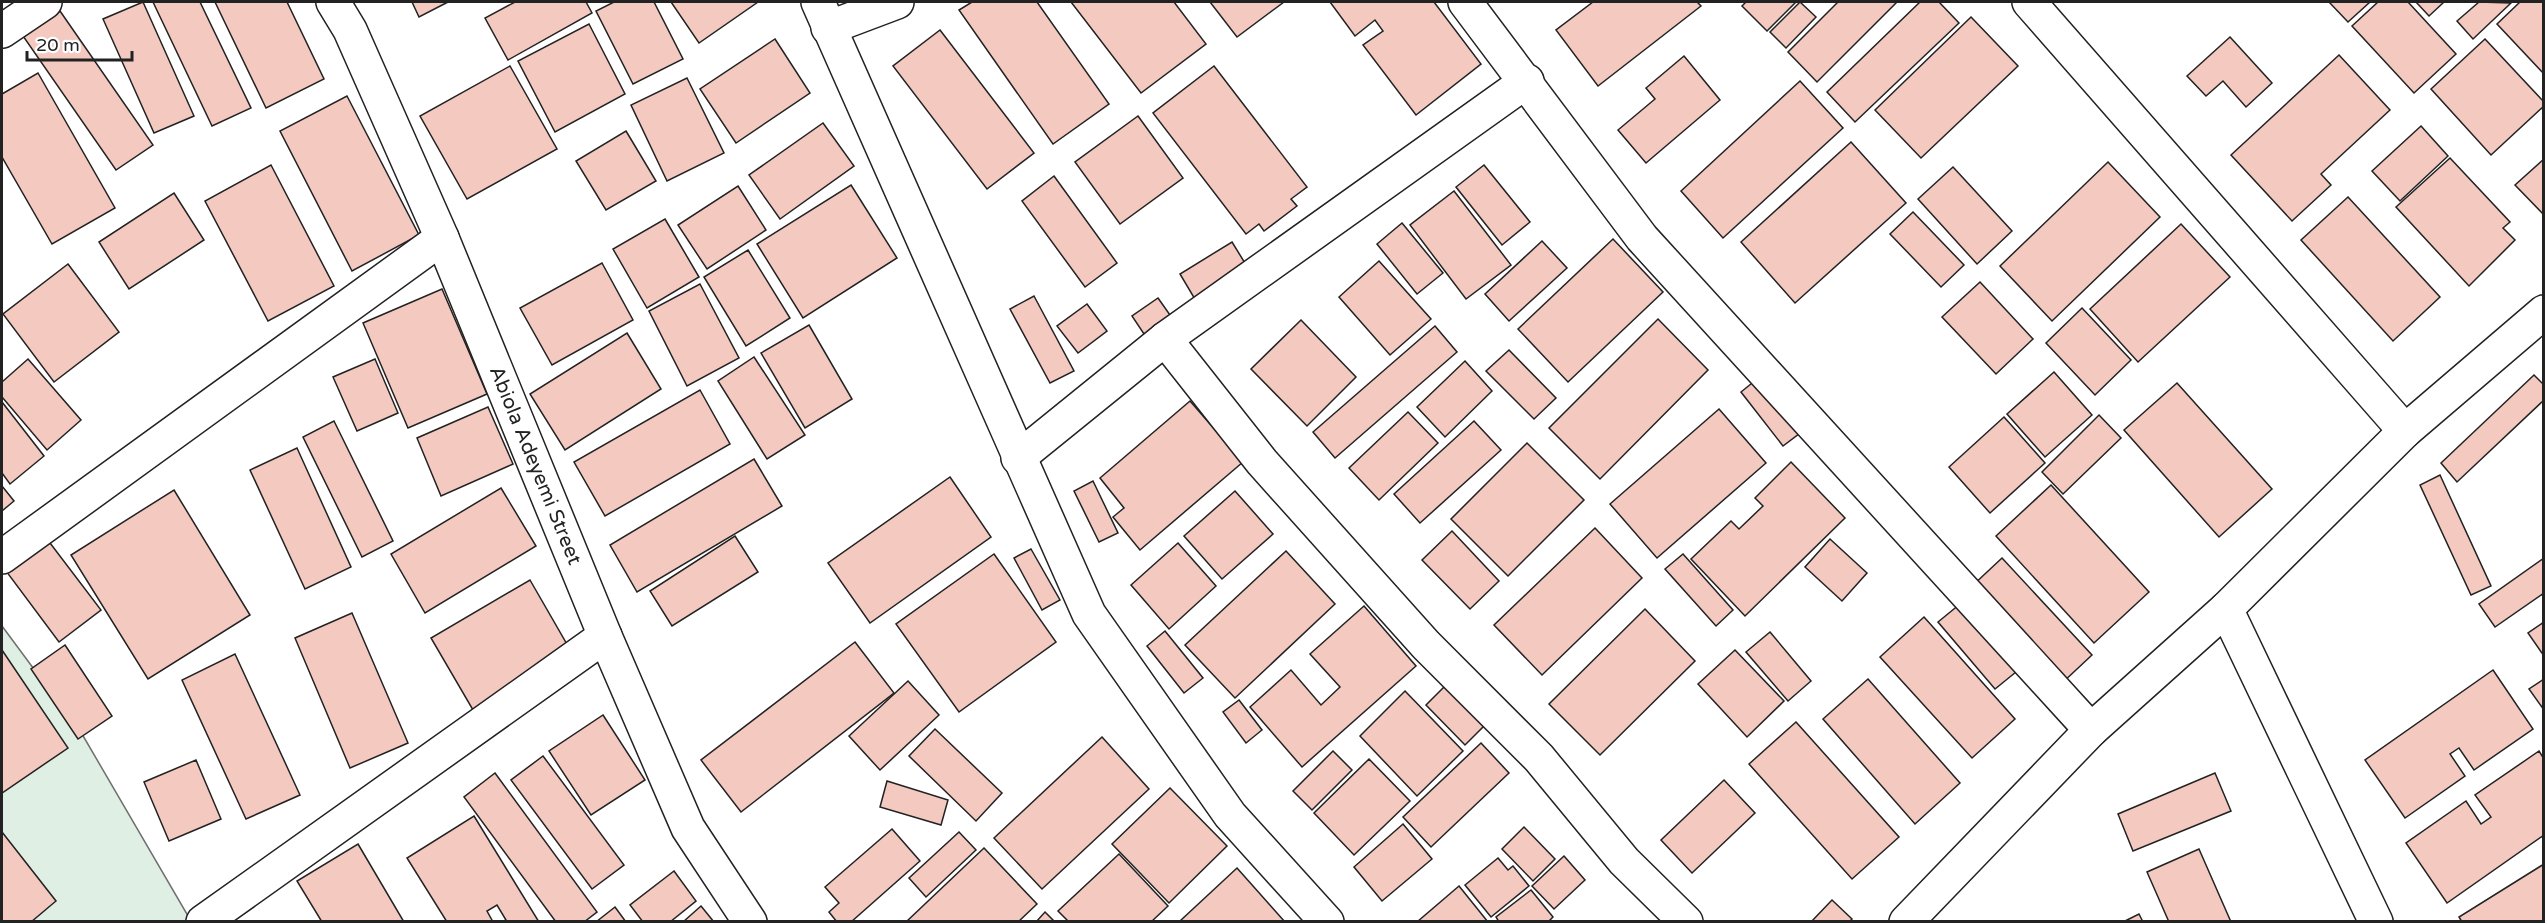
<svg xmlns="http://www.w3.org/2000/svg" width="2545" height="923" viewBox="0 0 2545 923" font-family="'Varela Round',sans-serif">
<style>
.green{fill:#e0efe3;stroke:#6f6f6f;stroke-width:1.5}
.building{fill:#f3c9c0;stroke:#222;stroke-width:1.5}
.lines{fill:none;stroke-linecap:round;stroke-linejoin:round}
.minor-casing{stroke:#222;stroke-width:36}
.minor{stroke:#fff;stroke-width:33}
.labels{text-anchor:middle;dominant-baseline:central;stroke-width:4.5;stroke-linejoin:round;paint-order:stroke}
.street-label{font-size:20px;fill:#222;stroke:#fff}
</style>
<rect width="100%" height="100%" fill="#fff"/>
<path class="green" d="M2 626 82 734 191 921H2Z"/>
<g class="building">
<path d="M143 2 194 116 154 133 103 19Z"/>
<path d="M153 2H200L251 108 212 126Z"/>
<path d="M215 2H287L324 79 266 108Z"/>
<path d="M412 2H448L419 17Z"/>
<path d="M515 2H586L592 13 508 60 485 18Z"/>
<path d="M614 2H654L683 59 633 84 596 11Z"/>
<path d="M671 2H758L699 43Z"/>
<path d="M972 2H1037L1109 104 1053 144 959 10Z"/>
<path d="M1071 2H1174L1206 44 1141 93Z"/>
<path d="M1210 2H1284L1237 37Z"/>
<path d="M1330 2H1434L1481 64 1416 115 1363 45 1383 31 1375 20 1355 36Z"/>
<path d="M1593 2H1697L1701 6 1598 86 1556 30Z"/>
<path d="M1746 2H1796L1767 31 1742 6Z"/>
<path d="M1800 2 1816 17 1786 48 1770 32Z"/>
<path d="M1838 2H1897L1817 82 1788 52Z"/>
<path d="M1920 2H1939L1959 23 1855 122 1827 92Z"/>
<path d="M2329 2H2370L2348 22Z"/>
<path d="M2378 2H2408L2456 54 2414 93 2352 26Z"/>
<path d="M2416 2H2444L2429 16Z"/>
<path d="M2479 2 2511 3 2473 39 2457 21Z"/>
<path d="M2520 2H2544V74L2497 24Z"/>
<path d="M60 11 153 145 116 170 23 36Z"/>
<path d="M1971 17 2018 66 1921 158 1875 110Z"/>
<path d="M589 24 625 94 555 132 518 61Z"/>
<path d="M940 30 1034 153 987 189 893 66Z"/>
<path d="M2230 37 2272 83 2246 107 2223 81 2206 96 2187 76Z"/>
<path d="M775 39 810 93 736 143 700 89Z"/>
<path d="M2485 39 2544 102V106L2491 155 2431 89Z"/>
<path d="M2339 55 2390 110 2321 174 2331 185 2292 221 2231 155Z"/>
<path d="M1684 56 1720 100 1646 163 1618 130 1655 99 1646 88Z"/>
<path d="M510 66 557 149 467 199 420 116Z"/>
<path d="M1214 66 1307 187 1291 199 1297 206 1264 231 1259 224 1246 234 1153 113Z"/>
<path d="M38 73 115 208 52 244 2 157V94Z"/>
<path d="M687 78 724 153 667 181 631 105Z"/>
<path d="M1800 81 1843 128 1723 238 1681 191Z"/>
<path d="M347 96 419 235 352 271 280 131Z"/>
<path d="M1138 116 1183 178 1120 224 1075 162Z"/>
<path d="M823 123 854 166 780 219 749 175Z"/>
<path d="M2421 126 2448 156 2400 201 2372 171Z"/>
<path d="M626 131 656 181 606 210 576 161Z"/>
<path d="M1851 142 1906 203 1795 303 1741 242Z"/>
<path d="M2450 158 2510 222 2503 228 2515 240 2469 286 2396 207Z"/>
<path d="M2544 159V215L2515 185Z"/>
<path d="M2108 162 2160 217 2052 321 2000 266Z"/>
<path d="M271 165 334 286 268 321 205 201Z"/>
<path d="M1484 165 1530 222 1502 245 1456 187Z"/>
<path d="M1953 167 2012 231 1977 264 1918 199Z"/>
<path d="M1054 176 1117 263 1085 287 1022 201Z"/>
<path d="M851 185 897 258 803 318 757 244Z"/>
<path d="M738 186 766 230 707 269 678 225Z"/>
<path d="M1454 191 1511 265 1466 299 1410 225Z"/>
<path d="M174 193 204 240 129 289 99 242Z"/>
<path d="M2348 197 2440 297 2393 341 2301 240Z"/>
<path d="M1913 212 1964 265 1941 287 1890 234Z"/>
<path d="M665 219 699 277 647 308 613 249Z"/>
<path d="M1402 223 1443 273 1417 294 1377 244Z"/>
<path d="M2181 224 2230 277 2138 362 2090 309Z"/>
<path d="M1613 239 1663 292 1568 382 1518 329Z"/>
<path d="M1542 241 1567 268 1509 321 1485 294Z"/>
<path d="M1232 242 1248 268 1196 301 1180 274Z"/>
<path d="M748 250 790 318 746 346 704 277Z"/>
<path d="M1379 261 1431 319 1390 355 1339 297Z"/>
<path d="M602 263 633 320 552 365 520 308Z"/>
<path d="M68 264 119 332 54 382 3 314Z"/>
<path d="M1980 282 2033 339 1996 374 1942 317Z"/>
<path d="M700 284 739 358 687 386 649 311Z"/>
<path d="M442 289 487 394 408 428 363 323Z"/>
<path d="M1034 296 1074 371 1050 383 1010 309Z"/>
<path d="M1158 298 1175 322 1148 340 1132 316Z"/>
<path d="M1087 304 1107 331 1078 353 1057 326Z"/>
<path d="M2082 308 2131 360 2095 395 2046 343Z"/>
<path d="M1658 319 1708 370 1600 479 1549 428Z"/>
<path d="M1301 320 1356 377 1307 426 1251 369Z"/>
<path d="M809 325 852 399 805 428 761 353Z"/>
<path d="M1435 326 1457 352 1335 458 1313 432Z"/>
<path d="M627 333 661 389 565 450 530 394Z"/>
<path d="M1509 350 1556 398 1534 419 1486 371Z"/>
<path d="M754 357 805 435 767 459 718 381Z"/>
<path d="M28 359 81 420 47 450 2 397V382Z"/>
<path d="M375 359 398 413 357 431 333 377Z"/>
<path d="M1465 361 1492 391 1445 437 1417 407Z"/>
<path d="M2054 372 2092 415 2045 457 2007 414Z"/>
<path d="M1762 375 1804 430 1783 446 1741 392Z"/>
<path d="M2534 375 2544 385V400L2457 482 2441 463Z"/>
<path d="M2177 383 2272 489 2219 537 2124 430Z"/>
<path d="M700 390 730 444 605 516 574 462Z"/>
<path d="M1190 401 1243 462 1140 550 1113 517 1124 508 1100 478Z"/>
<path d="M2 402 44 456 10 484 2 473Z"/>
<path d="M488 407 513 464 441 496 417 438Z"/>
<path d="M1719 409 1766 463 1657 558 1610 504Z"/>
<path d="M1408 412 1438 443 1379 500 1349 468Z"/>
<path d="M2099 415 2121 438 2063 494 2042 472Z"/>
<path d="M2004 417 2045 463 1990 513 1949 467Z"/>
<path d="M334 421 393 541 362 557 303 437Z"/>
<path d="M1474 421 1501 450 1420 523 1394 494Z"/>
<path d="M1527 443 1584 500 1508 576 1451 519Z"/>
<path d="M297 448 351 567 305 589 250 470Z"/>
<path d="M754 459 782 506 637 592 610 545Z"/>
<path d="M1791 462 1845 518 1745 616 1691 559 1731 521 1739 529 1763 506 1755 498Z"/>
<path d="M2440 475 2491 586 2471 595 2420 485Z"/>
<path d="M950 477 991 537 870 623 828 563Z"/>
<path d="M1093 481 1118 533 1099 542 1074 491Z"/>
<path d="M2051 485 2149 592 2094 643 1996 536Z"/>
<path d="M2 486 14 501 2 511Z"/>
<path d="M501 488 536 546 425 613 391 554Z"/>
<path d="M174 490 250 615 148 679 71 555Z"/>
<path d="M1235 491 1273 534 1222 579 1184 536Z"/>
<path d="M1595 528 1642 578 1542 675 1494 625Z"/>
<path d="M1452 531 1499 581 1470 609 1422 560Z"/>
<path d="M735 536 758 572 672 626 650 591Z"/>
<path d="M47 539 101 610 59 642 6 571Z"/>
<path d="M1830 539 1867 573 1842 601 1805 567Z"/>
<path d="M1178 543 1216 586 1169 629 1131 585Z"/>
<path d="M1031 549 1060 600 1042 610 1014 558Z"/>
<path d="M1286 551 1335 604 1235 698 1185 645Z"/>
<path d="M994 554 1056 642 959 712 896 624Z"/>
<path d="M1683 554 1733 610 1716 626 1665 569Z"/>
<path d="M2002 558 2092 655 2061 684 1971 587Z"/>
<path d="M2544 558V593L2495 627 2479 604Z"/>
<path d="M530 580 572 653 473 710 431 638Z"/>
<path d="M1960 604 2016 672 1995 689 1938 622Z"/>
<path d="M1364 606 1416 666 1302 767 1250 707 1291 670 1321 705 1340 687 1310 654Z"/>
<path d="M1645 609 1695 661 1600 755 1549 704Z"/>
<path d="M352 613 408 743 350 768 295 638Z"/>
<path d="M1924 617 2015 719 1972 758 1880 657Z"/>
<path d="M2544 622V656L2528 633Z"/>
<path d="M1165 631 1203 678 1184 693 1147 646Z"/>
<path d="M1770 632 1811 681 1788 701 1746 652Z"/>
<path d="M855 642 894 693 741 812 701 760Z"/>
<path d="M65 645 112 716 78 739 31 669Z"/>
<path d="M2 650 68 748 2 793Z"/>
<path d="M1735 650 1784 701 1747 737 1698 684Z"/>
<path d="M235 654 300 795 246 819 182 680Z"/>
<path d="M2493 670 2533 729 2474 770 2459 748 2450 754 2465 776 2405 818 2365 760Z"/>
<path d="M1868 679 1960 783 1915 824 1823 719Z"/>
<path d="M2544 679V710L2529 689Z"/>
<path d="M908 681 939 715 880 770 849 736Z"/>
<path d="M1446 685 1485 725 1465 745 1426 705Z"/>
<path d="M1405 691 1463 751 1417 796 1360 736Z"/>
<path d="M1239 700 1262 730 1246 743 1223 712Z"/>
<path d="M603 715 645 780 591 815 549 751Z"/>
<path d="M1796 722 1899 837 1852 879 1749 764Z"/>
<path d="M935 729 1002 793 976 821 909 756Z"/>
<path d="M1102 737 1149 789 1042 889 994 838Z"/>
<path d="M1481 743 1509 773 1431 847 1403 817Z"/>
<path d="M1333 751 1352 770 1312 810 1293 791Z"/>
<path d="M2539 751 2544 759V835L2447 903 2406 843 2466 801 2481 824 2491 817 2475 795Z"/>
<path d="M543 756 624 865 592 889 511 780Z"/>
<path d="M1369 759 1410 801 1354 855 1314 813Z"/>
<path d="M196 760 221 819 169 841 144 782Z"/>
<path d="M495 773 597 912 584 922H556L464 797Z"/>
<path d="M2215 773 2231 811 2133 851 2118 814Z"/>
<path d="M1724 780 1755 813 1692 873 1661 840Z"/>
<path d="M887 781 948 800 941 825 880 807Z"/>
<path d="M1170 788 1227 846 1169 903 1112 844Z"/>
<path d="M474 816 539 922H502L506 920 497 905 487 911 493 922H447L407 858Z"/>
<path d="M1403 824 1432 859 1382 901 1354 867Z"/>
<path d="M1524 827 1555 859 1533 881 1502 849Z"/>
<path d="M892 829 920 861 851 922H837L829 912 839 903 825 887Z"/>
<path d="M2 832 56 901 31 922H2Z"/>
<path d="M959 832 976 850 926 897 909 878Z"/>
<path d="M358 844 404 922H322L297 881Z"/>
<path d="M984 848 1037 904 1018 922H906Z"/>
<path d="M2199 849 2231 922H2169L2147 872Z"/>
<path d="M1119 854 1168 906 1151 922H1069L1058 911Z"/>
<path d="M1564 856 1585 880 1554 909 1532 886Z"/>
<path d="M1498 858 1508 870 1513 866 1529 886 1491 917 1465 885Z"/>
<path d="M2544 864V922H2462L2459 917Z"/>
<path d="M1237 868 1285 922H1181L1180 921Z"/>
<path d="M674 871 696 901 670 922H643L630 905Z"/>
<path d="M1459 886 1488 922H1417Z"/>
<path d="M1531 890 1553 917 1548 922H1499L1496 917Z"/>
<path d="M1832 900 1852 919 1849 922H1811Z"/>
<path d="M701 906 714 922H683Z"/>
<path d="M615 907 626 922H596Z"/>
<path d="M1045 912 1055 922H1036Z"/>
<path d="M2139 914 2143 922H2123Z"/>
</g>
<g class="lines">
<defs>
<g id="minor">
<path id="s1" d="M333 2 350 30 442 238 605 636 688 828 750 922"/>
<path d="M818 2 1089 614 1230 815 1327 922"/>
<path d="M1465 2 1642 238 2091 730"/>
<path d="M2029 2 2405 431"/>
<path d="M828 28 897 2"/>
<path d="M2 31 45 2"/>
<path d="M1165 339 1262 462 1426 645 1539 758 1624 861 1686 922"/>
<path d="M1018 458 1165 339 1527 81"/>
<path d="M2 557 442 238"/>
<path d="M2226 609 2376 922"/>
<path d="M203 922 605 636"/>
<path d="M1906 922 2091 730 2226 609 2405 431 2544 312"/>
</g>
</defs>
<use href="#minor" class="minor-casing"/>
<use href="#minor" class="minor"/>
</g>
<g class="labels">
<g class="street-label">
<text stroke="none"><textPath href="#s1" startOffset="506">Abiola Adeyemi Street</textPath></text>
</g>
</g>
<rect width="2545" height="923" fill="none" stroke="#222222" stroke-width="6"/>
<path d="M27 51v9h105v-9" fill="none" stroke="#222222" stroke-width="3"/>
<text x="36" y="51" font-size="18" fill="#222222" stroke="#ffffff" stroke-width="4.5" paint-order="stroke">20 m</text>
</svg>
